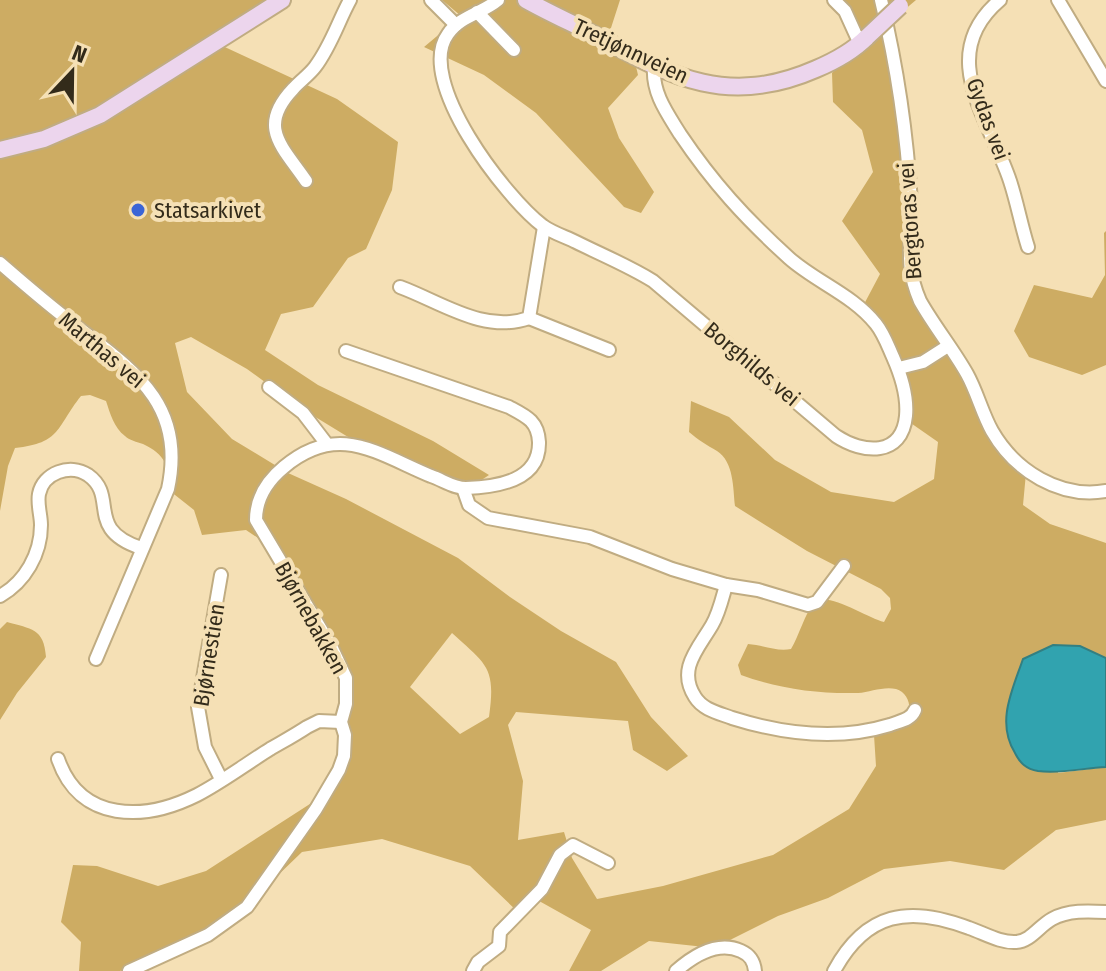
<svg xmlns="http://www.w3.org/2000/svg" width="1106" height="971" viewBox="0 0 1106 971" font-family="'Fira Sans Condensed',sans-serif">
<style>
.forest{fill:#cdac63;fill-rule:evenodd}
.water{fill:#31a3af;stroke:#327f82;stroke-width:2}
.lines{fill:none;stroke-linecap:round;stroke-linejoin:round}
.street-casing{stroke:#c0ac82;stroke-width:16}
.secondary-casing{stroke:#c0ac82;stroke-width:20}
.street{stroke:#fff;stroke-width:12}
.secondary{stroke:#ecd5ed;stroke-width:16}
.secondary-bridge-casing{stroke:#c0ac82;stroke-width:20;stroke-linecap:butt}
.secondary-bridge{stroke:#ecd5ed;stroke-width:16}
.poi-dot{fill:#3b65d6;stroke:#f5e0b5;stroke-width:3}
.labels{text-anchor:middle;dominant-baseline:central;stroke-width:8;stroke-linejoin:round;paint-order:stroke}
.street-label{font-size:22px;fill:#332b1a;stroke:#f5e0b5}
.poi-label{font-size:22px;fill:#332b1a;stroke:#f5e0b5;text-anchor:start}
</style>
<rect width="100%" height="100%" fill="#f5e0b5"/>
<g class="forest">
<path d="M0 0H276L214 42 337 99 398 142 392 190 366 249 348 258 313 307 281 314 265 350 318 385 433 441 489 475 474 485 412 470 353 440 299 407 247 369 191 337 175 343 187 392 232 439 288 473 346 499 458 558 510 597 561 631 616 662 651 717 688 756 667 771 633 750 628 721 516 712 508 725 523 781 518 840 564 832 572 858 597 899 663 886 773 855 849 809 876 766 874 735C884 734 895 733 903 726 913 715 912 694 896 689 884 686 870 692 858 693 818 694 779 689 741 675L738 665 748 644C763 645 777 652 791 649 799 636 805 613 814 603 826 590 867 618 884 622L891 609 890 598 881 589 807 551 735 506C733 488 734 462 717 451 707 445 698 440 689 432L691 401 729 417 775 460 831 492 894 502 934 479 938 442 905 419 894 362 862 308 880 274 842 221 873 172 862 130 833 102 832 73 857 44 854 25 829 0H916L890 22 921 313 964 361 990 422 1026 473 1023 505 1050 524 1106 543V658L1080 646 1058 773 1106 767V820L1056 830 1004 870 950 861 884 869 828 898 778 916 714 948 649 941 601 971H569L591 930 532 897 519 913 470 866 382 839 302 852 244 908 182 946 120 971H79L81 942 61 922 73 865 97 866 158 886 206 871 313 802 337 772 348 712 331 656 267 544 246 530 202 535 194 510 170 491C170 467 165 454 143 444 137 442 129 440 125 436 114 428 110 413 106 401L90 395 81 396C56 427 62 443 15 448L8 466 0 511ZM452 633C487 665 496 667 489 717L460 734 410 687Z"/>
<path d="M442 0H620L610 31 634 58 638 75 608 108 619 138 654 192 641 213 624 207 536 113 484 75 424 47 461 16Z"/>
<path d="M1106 231V365L1082 375 1029 357 1014 331 1034 285 1092 298 1105 275 1104 233Z"/>
<path d="M7 622C31 629 44 628 46 657L17 693 0 720V629Z"/>
</g>
<path class="water" d="M1053 645 1080 646 1106 658V767C1083 768 1061 774 1038 771 1026 769 1020 763 1015 753 996 722 1012 691 1023 659Z"/>
<g class="lines">
<defs>
<g id="street">
<path d="M431 0 456 25"/>
<path d="M498 0C483 13 460 16 448 34 414 80 506 198 543 226 553 233 566 237 576 242 602 255 629 266 653 281L836 436C863 454 902 457 906 416 908 395 901 375 893 357 888 346 884 334 876 324 853 295 816 282 789 258 745 218 713 183 680 134 667 113 652 93 654 67"/>
<path d="M834 0 845 11 860 44"/>
<path d="M881 0C897 66 907 135 911 203 913 241 903 262 920 301 934 326 953 349 967 374 977 392 982 413 992 431 1015 471 1060 499 1106 491"/>
<path d="M1000 0C935 55 989 118 1010 181 1017 202 1021 225 1028 247"/>
<path d="M1058 0 1106 81"/>
<path d="M477 12 514 50"/>
<path d="M306 181C282 146 257 127 293 89 300 81 309 75 315 67 331 46 338 22 350 0"/>
<path d="M0 263C23 283 46 303 71 322 130 368 187 402 168 489L96 659"/>
<path d="M400 287C441 302 484 334 529 318L544 227"/>
<path d="M529 318 609 350"/>
<path d="M899 368 923 362 948 346"/>
<path d="M269 387 303 413 326 443"/>
<path d="M463 488 469 505 488 518 590 537 672 569 726 585 758 590 808 605 817 602 844 566"/>
<path d="M726 585C722 599 719 613 712 625 698 649 677 669 695 697 703 710 719 713 732 718 783 734 838 741 890 725 900 721 911 720 915 710"/>
<path d="M0 596C25 582 41 554 41 525 41 515 37 504 39 494 43 473 70 463 88 475 119 497 84 529 141 548"/>
<path d="M58 759C80 823 145 821 197 795 222 782 246 764 270 749 282 742 295 735 307 727L319 721 341 722"/>
<path d="M221 779 205 747 198 707 221 575"/>
<path d="M129 971 208 935 247 907 316 809 339 770 344 756 345 735 341 722 346 704V678L331 646 256 520C256 498 267 481 284 467 338 422 376 453 431 476 443 480 453 488 466 488 497 487 540 481 539 442 538 421 526 416 509 407L346 351"/>
<path d="M473 971 478 962 499 946 500 932 542 889 560 855 573 845 608 863"/>
<path d="M676 971C693 956 717 940 741 951 750 955 754 961 755 971"/>
<path d="M834 971C866 912 909 905 969 928 984 933 1000 943 1016 942 1031 941 1039 926 1052 919 1068 910 1088 911 1106 912"/>
</g>
<g id="secondary">
<path d="M526 0C549 13 574 24 597 36 673 78 729 107 816 69 835 61 852 52 867 37"/>
<path d="M0 150 44 139 100 115 282 0"/>
</g>
</defs>
<use href="#street" class="street-casing"/>
<use href="#secondary" class="secondary-casing"/>
<use href="#street" class="street"/>
<use href="#secondary" class="secondary"/>
<defs>
<path id="secondary-bridge" d="M867 37 900 6"/>
</defs>
<use href="#secondary-bridge" class="secondary-bridge-casing"/>
<use href="#secondary-bridge" class="secondary-bridge"/>
</g>
<circle class="poi-dot" cx="138" cy="210" r="8"/>
<g class="labels">
<g class="street-label">
<text transform="translate(631 51) rotate(25)">Tretjønnveien</text>
<text transform="translate(988 119) rotate(70)">Gydas vei</text>
<text transform="translate(910 221) rotate(-94)">Bergtoras vei</text>
<text transform="translate(102 350) rotate(40)">Marthas vei</text>
<text transform="translate(752 364) rotate(40)">Borghilds vei</text>
<text transform="translate(311 618) rotate(61)">Bjørnebakken</text>
<text transform="translate(209 655) rotate(-81)">Bjørnestien</text>
</g>
<g class="poi-label">
<text x="154" y="210">Statsarkivet</text>
</g>
</g>
<g transform="translate(72 72) rotate(22)" stroke="#f5e0b5" stroke-width="6" paint-order="stroke">
<path d="M0-6L14 30L0 20L-14 30Z" fill="#332b1a"/>
<text y="-12" font-size="22" font-weight="bold" text-anchor="middle" fill="#332b1a">N</text>
</g>
</svg>
